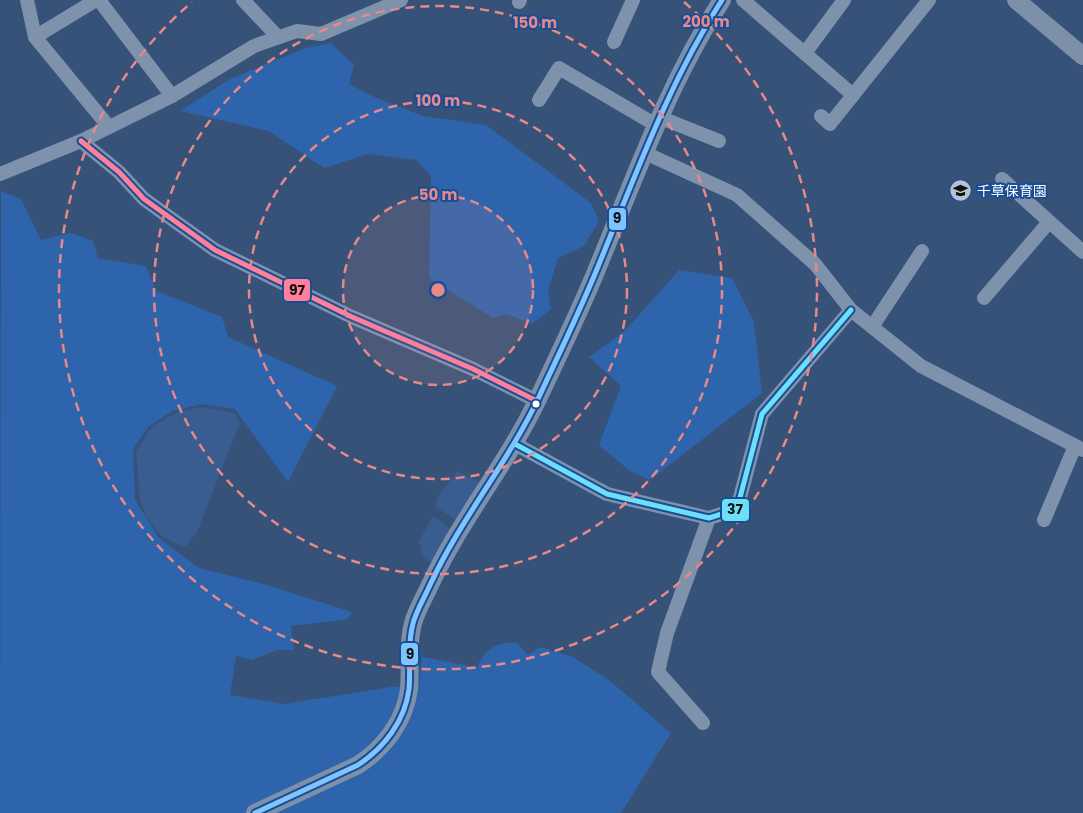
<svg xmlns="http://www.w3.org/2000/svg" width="1083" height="813" viewBox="0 0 1083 813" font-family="Poppins,'Noto Sans JP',sans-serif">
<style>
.green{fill:#2e64ac}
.water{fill:#395d91}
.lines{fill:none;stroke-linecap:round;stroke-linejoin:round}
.minor{stroke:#7f92ab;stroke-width:14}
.major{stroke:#7d90a9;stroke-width:18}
.bus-1-casing{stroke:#194d96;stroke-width:9}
.bus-2-casing{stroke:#194d96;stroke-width:9}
.bus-3-casing{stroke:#194d96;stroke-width:9}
.bus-1{stroke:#ff8098;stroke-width:5}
.bus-2{stroke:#6ddff8;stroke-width:5}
.bus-3{stroke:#80c4ff;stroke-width:5}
.ring{fill:none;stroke:#e88989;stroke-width:2.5;stroke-dasharray:9 6}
.bus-dot{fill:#fff;stroke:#194d96;stroke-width:2}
.labels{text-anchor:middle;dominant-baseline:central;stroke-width:4;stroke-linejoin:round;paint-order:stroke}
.poi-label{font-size:14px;fill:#fff;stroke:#194d96;text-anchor:start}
.centre{fill:#e88989;stroke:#194d96;stroke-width:2.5}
.ring-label{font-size:15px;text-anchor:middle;font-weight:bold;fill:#e88989;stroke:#194d96;stroke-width:4;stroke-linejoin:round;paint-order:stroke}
.line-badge{stroke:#194d96;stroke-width:2}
.pale-badge-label{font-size:14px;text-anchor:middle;font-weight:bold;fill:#111}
</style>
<rect width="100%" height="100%" fill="#365279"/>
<g class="green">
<path d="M331 43 354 65 349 84 372 96 423 116 486 125 591 203 599 221 584 246 558 258 548 291 551 309 532 324 506 314 493 318 429 278 431 176 416 160 368 154 324 168 269 131 180 111 230 79 306 48Z"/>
<path d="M1 191 21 199 41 240 71 233 93 241 98 258 146 266 156 291 222 317 228 337 337 386 288 482 235 409 202 404 172 411 148 427 133 449 135 500 159 538 199 568 267 585 352 612 348 619 291 626 294 650H277L252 660 236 656 230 695 284 704 391 687 419 685 422 657 477 667C485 649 498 641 517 643L528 655 540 647 573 657 609 680 671 733 621 813H0Z"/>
<path d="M679 270 732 278 754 322 762 393 650 480 630 471 599 445 621 386 589 357 624 332Z"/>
</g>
<g class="water">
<path d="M202 407 235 413 240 422 197 532 187 545 183 547 160 535 146 516 140 500 136 452 149 430 156 424 178 412Z"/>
<path d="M457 471 479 482 457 521 436 507C435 494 451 482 457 471Z"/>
<path d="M433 516 453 531 433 564 422 555 419 541Z"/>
</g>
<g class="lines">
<g class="minor">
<path d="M27 0 35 37 109 127"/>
<path d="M99 0 172 96"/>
<path d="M243 0 277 36"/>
<path d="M743 0 853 95"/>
<path d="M519 2 520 0"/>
<path d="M35 37 96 0"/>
<path d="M614 42 633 0"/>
<path d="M805 53 844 0"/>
<path d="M539 100 559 68 656 125"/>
<path d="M821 116 830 124 929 0"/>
<path d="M659 117 719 141"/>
<path d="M81 141 119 172 144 199 215 250 352 317 473 369 537 401"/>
<path d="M645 153 737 195 815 264 851 310 921 366 1083 450"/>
<path d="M0 174 81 141 172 96 254 46 297 31 321 34 401 0"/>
<path d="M1002 179 1083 252"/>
<path d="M984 298 1049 222"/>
<path d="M872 327 922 251"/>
<path d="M515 444 607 494 709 518 737 509 762 414 851 310"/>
<path d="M1044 520 1075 446"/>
<path d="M703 723 658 672 667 633 709 518"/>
</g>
<g class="major">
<path d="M1016 0 1083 56"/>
<path d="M255 813 358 765C384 748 405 721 409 689 411 667 407 642 414 620 418 608 425 596 430 585 460 520 507 464 538 399 558 356 579 313 597 269 635 177 668 84 722 0"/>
</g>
<defs>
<path id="bus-1" d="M81 141 119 172 144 199 215 250 352 317 473 369 537 401"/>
<path id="bus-2" d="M515 444 607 494 709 518 737 509 762 414 851 310"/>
<path id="bus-3" d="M255 813 358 765C384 748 405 721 409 689 411 667 407 642 414 620 418 608 425 596 430 585 460 520 507 464 538 399 558 356 579 313 597 269 635 177 668 84 722 0"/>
</defs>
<use href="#bus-1" class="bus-1-casing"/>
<use href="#bus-2" class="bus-2-casing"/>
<use href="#bus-3" class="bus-3-casing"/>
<use href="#bus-1" class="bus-1"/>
<use href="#bus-2" class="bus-2"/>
<use href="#bus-3" class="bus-3"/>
</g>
<circle cx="438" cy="290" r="95" fill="#e88989" fill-opacity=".12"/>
<g class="ring">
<circle cx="438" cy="290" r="95"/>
<circle cx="438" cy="290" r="189"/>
<circle cx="438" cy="290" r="284"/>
<path d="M684 2A379 379 0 1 1 192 2"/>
</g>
<defs>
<symbol id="school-disc" viewBox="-11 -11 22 22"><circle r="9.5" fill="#b9c2d0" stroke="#194d96"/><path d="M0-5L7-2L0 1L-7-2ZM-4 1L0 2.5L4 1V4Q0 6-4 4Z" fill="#111"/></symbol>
</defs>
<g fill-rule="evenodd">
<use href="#school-disc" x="948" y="178" width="25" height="25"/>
</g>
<circle class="bus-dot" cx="536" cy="404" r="4.5"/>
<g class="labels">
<g class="poi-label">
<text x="977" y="191">千草保育園</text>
</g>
</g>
<circle cx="438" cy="290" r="8" class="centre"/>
<g class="ring-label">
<text x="706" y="27">200 m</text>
<text x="535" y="28">150 m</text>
<text x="438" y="106">100 m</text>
<text x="438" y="200">50 m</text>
</g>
<g class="line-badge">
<rect x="608" y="207" width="19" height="24" rx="5" fill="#80c4ff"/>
<rect x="283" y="278" width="28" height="24" rx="5" fill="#ff8098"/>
<rect x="721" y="498" width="29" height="24" rx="5" fill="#6ddff8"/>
<rect x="400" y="642" width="19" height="24" rx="5" fill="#80c4ff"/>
</g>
<g class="pale-badge-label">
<text x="617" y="223">9</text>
<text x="297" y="295">97</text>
<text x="735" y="514">37</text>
<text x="410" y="659">9</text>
</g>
</svg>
